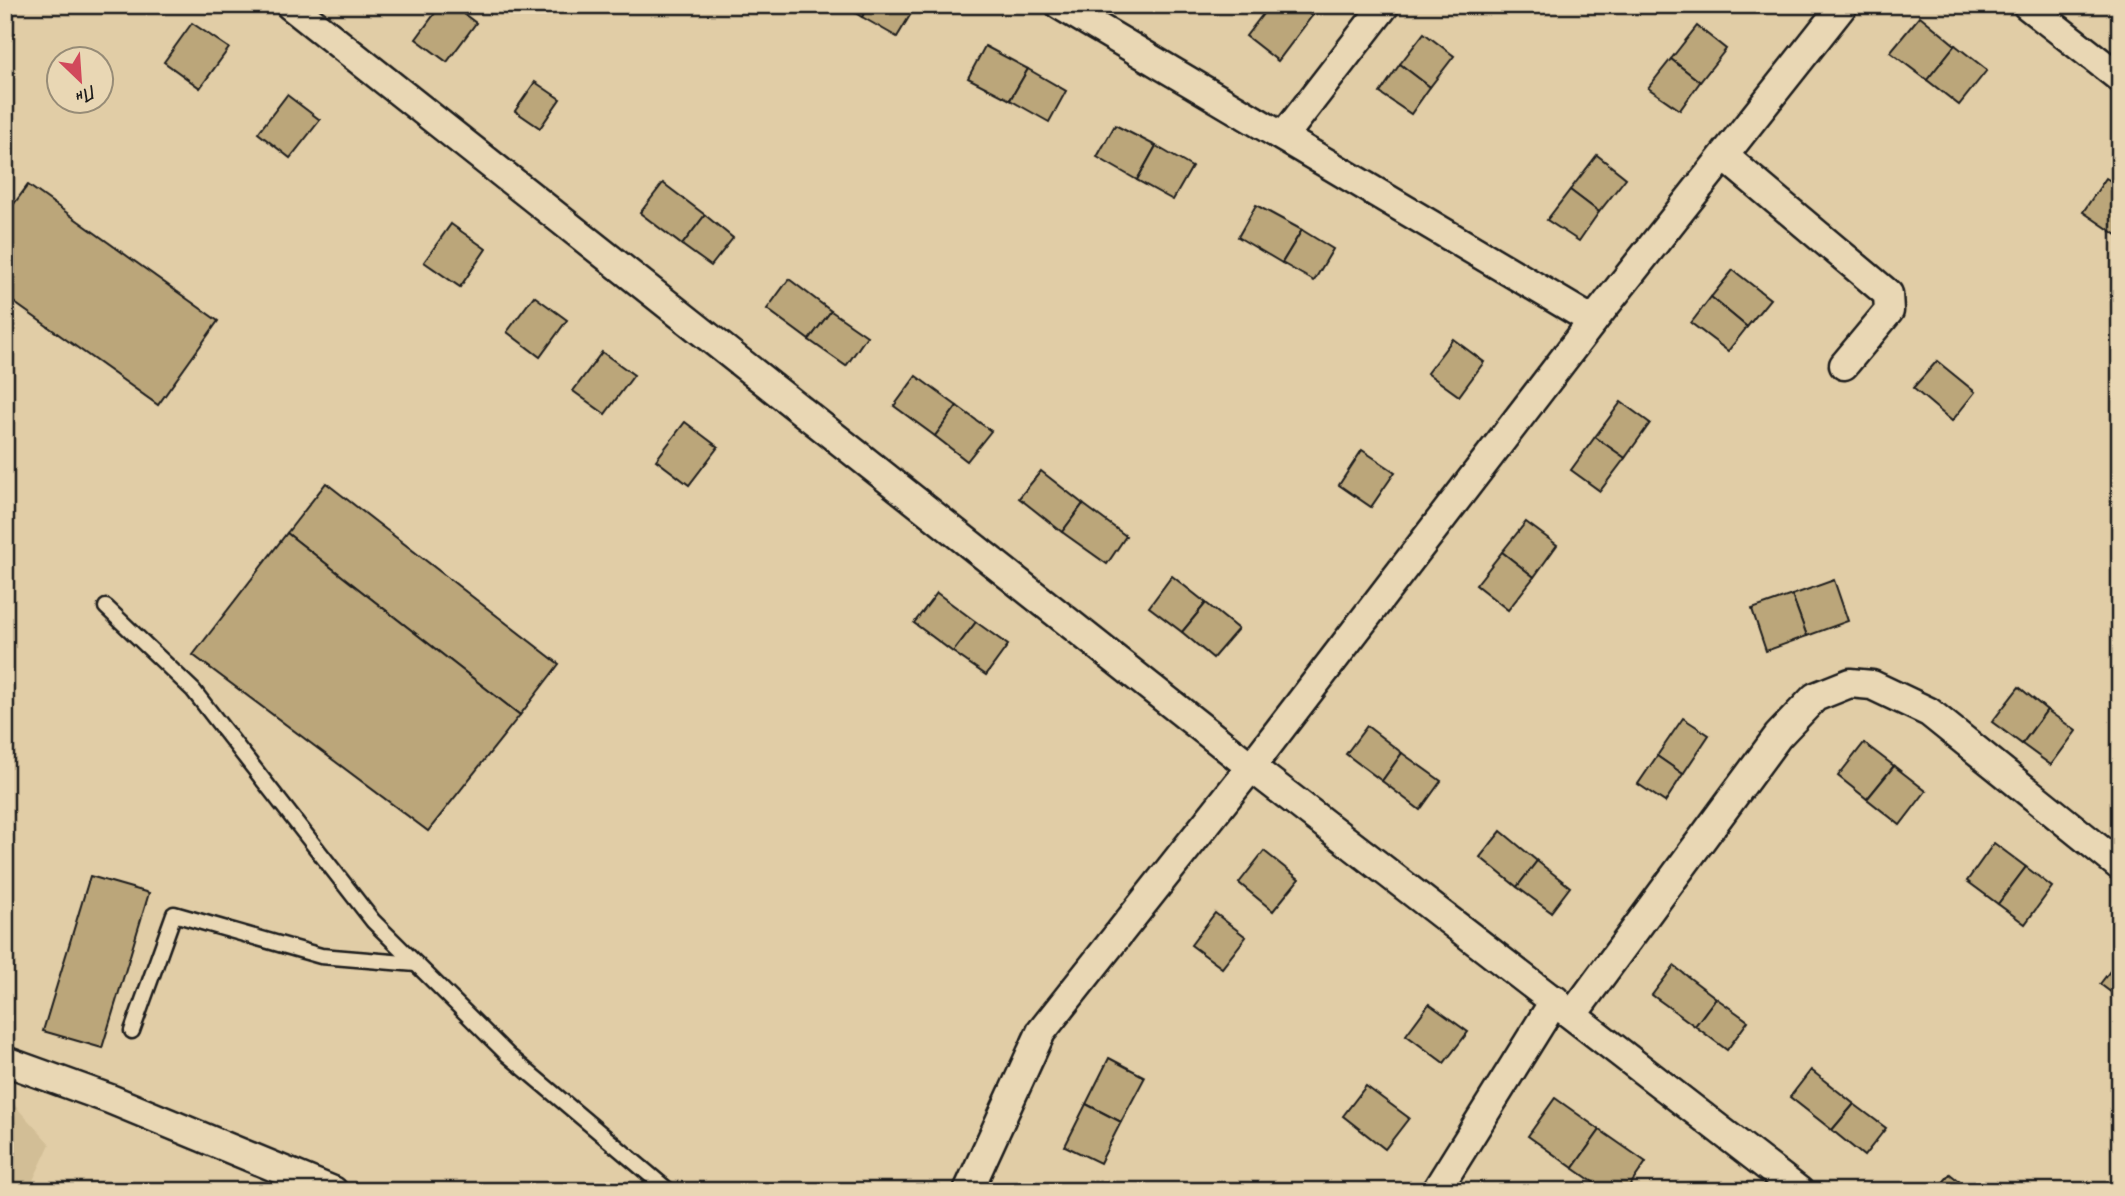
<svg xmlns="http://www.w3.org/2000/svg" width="2125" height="1196" viewBox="0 0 2125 1196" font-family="Caveat,sans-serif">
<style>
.built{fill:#d2be96}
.building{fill:#bba67a;stroke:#1c1c1c;stroke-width:2}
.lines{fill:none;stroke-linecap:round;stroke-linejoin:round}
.lane-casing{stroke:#1c1c1c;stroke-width:19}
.street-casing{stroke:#1c1c1c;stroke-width:33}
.lane{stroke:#e9d7b4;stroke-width:14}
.street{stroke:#e9d7b4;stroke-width:28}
</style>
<rect width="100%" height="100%" fill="#e1cda6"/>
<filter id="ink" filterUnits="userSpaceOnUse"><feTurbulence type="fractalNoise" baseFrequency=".0143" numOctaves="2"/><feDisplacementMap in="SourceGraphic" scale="14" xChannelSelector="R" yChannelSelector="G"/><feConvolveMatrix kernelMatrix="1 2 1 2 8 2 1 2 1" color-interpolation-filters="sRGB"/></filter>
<g filter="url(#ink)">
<path class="built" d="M5 1095 50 1144 28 1191H5Z"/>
<g class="building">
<path d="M441 5H452L476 23 447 62 416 39Z"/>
<path d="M843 5H869L862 17Z"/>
<path d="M869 5H912L915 7 897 37 862 17Z"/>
<path d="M1270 5H1298L1312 16 1278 61 1246 36Z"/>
<path d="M1298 5H1321L1312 16Z"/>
<path d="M1920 16 1955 45 1927 80 1890 52Z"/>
<path d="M192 23 229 48 200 88 164 62Z"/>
<path d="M1697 26 1726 49 1700 82 1671 59Z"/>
<path d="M1424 33 1454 56 1430 87 1400 64Z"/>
<path d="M1955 45 1987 70 1959 105 1927 80Z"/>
<path d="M985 46 1028 69 1010 100 968 78Z"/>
<path d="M1671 59 1700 82 1680 110 1648 88Z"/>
<path d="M1400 64 1430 87 1411 114 1380 93Z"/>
<path d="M1028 69 1066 91 1049 122 1010 100Z"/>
<path d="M535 82 560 99 540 128 515 111Z"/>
<path d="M287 95 320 120 290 158 258 133Z"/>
<path d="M1115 125 1156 146 1137 180 1097 157Z"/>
<path d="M1156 146 1192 167 1173 200 1137 180Z"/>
<path d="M1597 155 1626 178 1599 212 1570 190Z"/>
<path d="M2106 178 2120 187V237L2083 212Z"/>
<path d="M663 183 705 215 682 245 640 213Z"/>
<path d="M28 185 218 321 158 405 5 296V216Z"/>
<path d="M1570 190 1599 212 1579 241 1547 220Z"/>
<path d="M1256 205 1302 230 1282 263 1238 237Z"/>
<path d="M705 215 733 238 711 266 682 245Z"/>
<path d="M451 224 486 249 460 287 424 262Z"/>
<path d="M1302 230 1333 249 1314 281 1282 263Z"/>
<path d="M1733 270 1770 299 1747 327 1711 297Z"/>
<path d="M789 279 831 311 809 340 767 309Z"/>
<path d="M534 296 567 320 540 357 507 332Z"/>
<path d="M1711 297 1747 327 1728 351 1691 323Z"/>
<path d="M831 311 867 336 846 366 809 340Z"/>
<path d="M1453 339 1484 362 1459 396 1427 373Z"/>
<path d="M602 352 634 375 605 414 573 391Z"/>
<path d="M1937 361 1975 392 1952 421 1913 388Z"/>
<path d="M916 376 957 406 935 436 894 406Z"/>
<path d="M1621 402 1650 423 1625 458 1595 437Z"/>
<path d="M957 406 991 431 967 461 935 436Z"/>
<path d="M685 422 718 447 689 485 656 460Z"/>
<path d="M1595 437 1625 458 1600 491 1571 470Z"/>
<path d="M1362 450 1395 472 1371 507 1339 485Z"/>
<path d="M1041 471 1083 504 1062 532 1019 498Z"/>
<path d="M326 483 559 664 520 715 287 533Z"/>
<path d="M1083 504 1126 536 1107 564 1062 532Z"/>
<path d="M1526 522 1557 545 1534 577 1502 552Z"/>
<path d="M287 533 520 715 428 831 193 655Z"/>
<path d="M1502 552 1534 577 1508 610 1476 585Z"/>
<path d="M1172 576 1206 603 1182 632 1149 607Z"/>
<path d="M1834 580 1848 621 1807 636 1792 595Z"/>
<path d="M937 593 976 622 953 652 914 623Z"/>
<path d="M1792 595 1807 636 1766 651 1752 609Z"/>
<path d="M1206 603 1238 629 1213 658 1182 632Z"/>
<path d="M976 622 1008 645 986 675 953 652Z"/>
<path d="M2019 687 2047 710 2022 744 1992 722Z"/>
<path d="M2047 710 2076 731 2051 765 2022 744Z"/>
<path d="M1683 718 1709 735 1683 774 1657 756Z"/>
<path d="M1367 726 1402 753 1382 781 1346 754Z"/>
<path d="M1864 743 1894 766 1867 799 1838 776Z"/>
<path d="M1402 753 1441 781 1420 810 1382 781Z"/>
<path d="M1657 756 1683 774 1665 802 1638 784Z"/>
<path d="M1894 766 1926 791 1900 825 1867 799Z"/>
<path d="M1501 831 1537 861 1517 887 1480 857Z"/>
<path d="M1994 843 2026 867 1998 904 1967 881Z"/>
<path d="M1264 851 1299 879 1273 911 1239 883Z"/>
<path d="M1537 861 1570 887 1551 912 1517 887Z"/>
<path d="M2026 867 2052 887 2025 924 1998 904Z"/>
<path d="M90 876 149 893 102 1048 43 1031Z"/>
<path d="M1215 913 1246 937 1222 968 1191 945Z"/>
<path d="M2120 958V999L2100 984Z"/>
<path d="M1674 966 1716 998 1695 1026 1652 995Z"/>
<path d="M1716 998 1748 1021 1727 1050 1695 1026Z"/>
<path d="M1429 1004 1468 1032 1444 1063 1406 1035Z"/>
<path d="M1109 1058 1145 1077 1121 1122 1086 1104Z"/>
<path d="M1811 1070 1854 1104 1832 1130 1790 1097Z"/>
<path d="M1366 1086 1409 1118 1385 1149 1343 1116Z"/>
<path d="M1555 1098 1600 1130 1573 1168 1528 1136Z"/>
<path d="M1086 1104 1121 1122 1100 1163 1065 1146Z"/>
<path d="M1854 1104 1886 1128 1864 1156 1832 1130Z"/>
<path d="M1600 1130 1646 1162 1626 1191H1606L1573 1168Z"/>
<path d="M1950 1174 1971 1191H1936Z"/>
</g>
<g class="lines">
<defs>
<g id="lane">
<path d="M106 607 193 690 373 921 508 1055 669 1191"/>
<path d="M132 1031 174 914 321 956 416 964"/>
</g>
<g id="street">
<path d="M290 5 1251 767 1799 1191"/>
<path d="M1060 5 1593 321"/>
<path d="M2027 5 2120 78"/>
<path d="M1283 137 1385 5"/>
<path d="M1724 156 1888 294 1889 311 1844 365"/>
<path d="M1573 1014 1778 736 1815 697 1850 683 1872 685 1929 712 2120 866"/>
<path d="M5 1061 110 1099 333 1191"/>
<path d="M968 1191 1041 1032 1251 767 1593 321 1843 5"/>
<path d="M1436 1191 1555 1000"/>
</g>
</defs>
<use href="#lane" class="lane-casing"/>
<use href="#street" class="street-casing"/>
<use href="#lane" class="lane"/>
<use href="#street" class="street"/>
</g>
</g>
<rect width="2125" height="1196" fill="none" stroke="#e9d7b4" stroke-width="28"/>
<rect x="14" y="14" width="2097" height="1168" fill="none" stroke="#1c1c1c" stroke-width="2.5" filter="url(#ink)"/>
<g transform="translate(80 80) rotate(155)"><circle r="33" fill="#e9d7b4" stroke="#978c77" stroke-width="2"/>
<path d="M0-5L12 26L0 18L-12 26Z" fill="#d1495b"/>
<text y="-10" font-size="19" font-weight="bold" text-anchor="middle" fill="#1c1c1c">Пн</text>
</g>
</svg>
